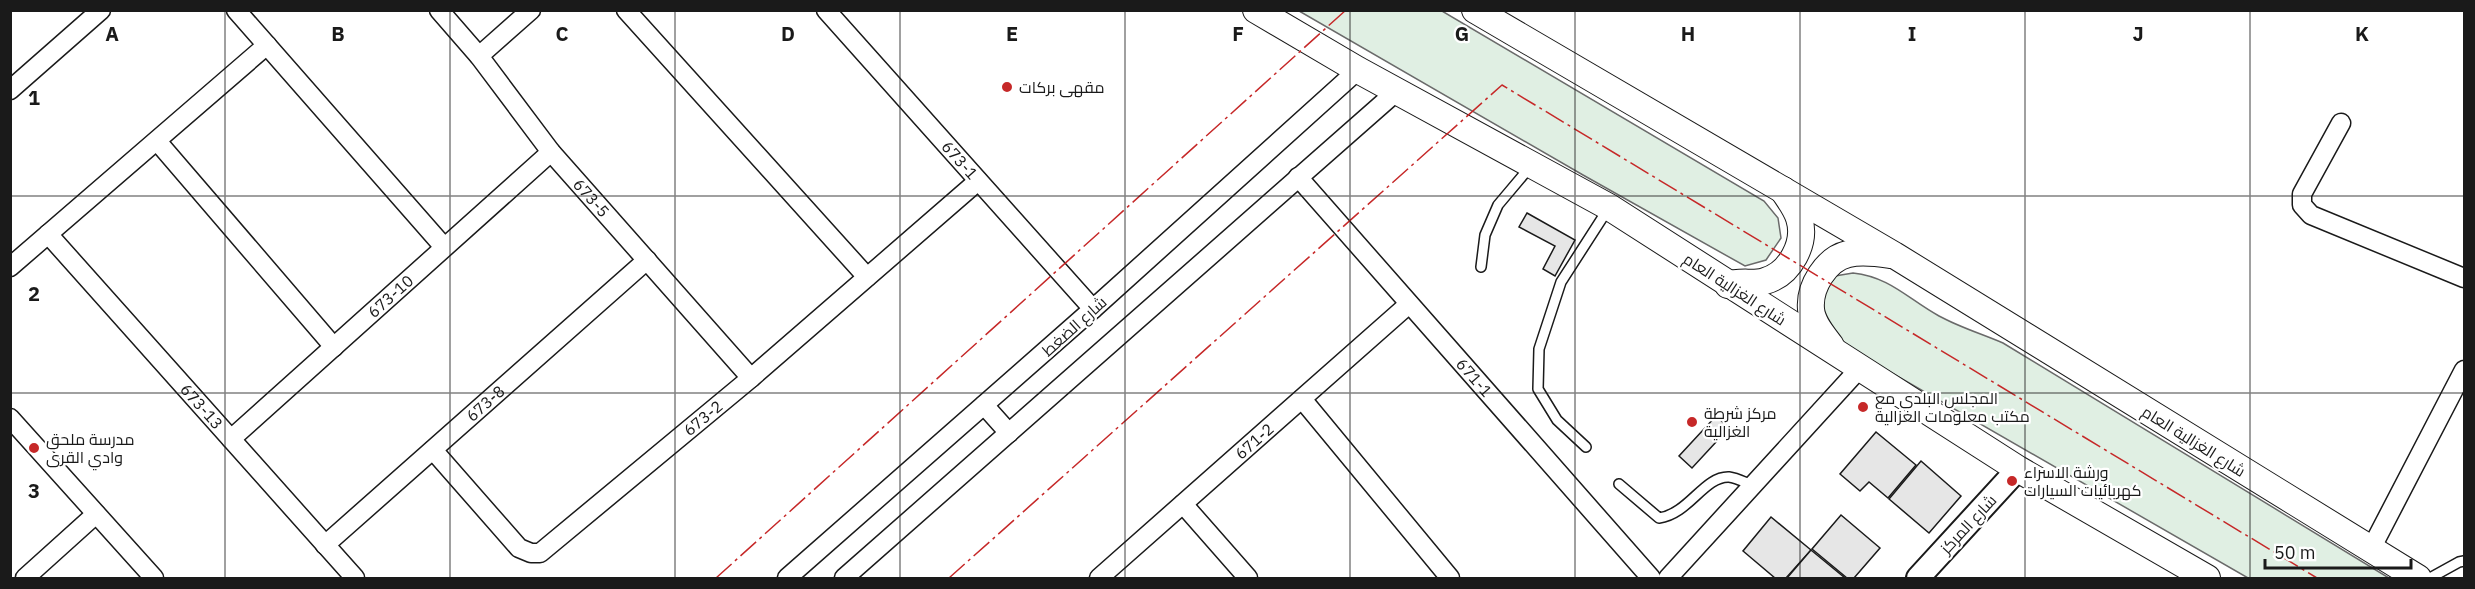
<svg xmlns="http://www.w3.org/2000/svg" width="2475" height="589" viewBox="0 0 2475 589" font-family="'IBM Plex Sans',Cairo,sans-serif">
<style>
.green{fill:#e0efe3;stroke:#6a6a6a;stroke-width:1.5}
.building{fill:#e6e6e6;stroke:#1a1a1a;stroke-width:1.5}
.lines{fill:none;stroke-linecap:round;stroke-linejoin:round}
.service-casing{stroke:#1a1a1a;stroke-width:12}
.minor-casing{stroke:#1a1a1a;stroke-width:21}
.tertiary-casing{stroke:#1a1a1a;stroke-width:26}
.secondary-casing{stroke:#1a1a1a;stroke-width:28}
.service{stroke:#fff;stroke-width:9}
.minor{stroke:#fff;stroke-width:18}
.tertiary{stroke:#fff;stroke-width:22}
.secondary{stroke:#fff;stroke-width:26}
.power{stroke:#c62828;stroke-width:1.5;stroke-dasharray:21 4.5 3 4.5;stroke-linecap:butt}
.grid{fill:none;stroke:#1a1a1a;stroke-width:1.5;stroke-opacity:0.55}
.poi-dot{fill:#c62828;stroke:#fff;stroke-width:2}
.labels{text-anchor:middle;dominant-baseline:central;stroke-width:4.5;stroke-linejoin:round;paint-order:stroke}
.poi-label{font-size:16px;fill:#1a1a1a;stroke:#fff;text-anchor:start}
.street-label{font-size:16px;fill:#1a1a1a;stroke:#fff}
.grid-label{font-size:20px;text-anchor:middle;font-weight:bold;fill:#1a1a1a;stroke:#fff;stroke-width:4.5;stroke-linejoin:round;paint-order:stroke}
</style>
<rect width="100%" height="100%" fill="#fff"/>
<g class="green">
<path d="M1299 11H1442L1764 201 1778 218 1781 238 1766 260 1745 266 1583 175Z"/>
<path d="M1853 273C1890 277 1908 299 1939 316 1959 327 1982 334 2003 343L2389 578H2248L1831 338 1815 298 1835 276Z"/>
</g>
<g class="building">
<path d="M1527 213 1575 240 1555 276 1543 269 1555 246 1519 227Z"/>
<path d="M1716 416 1729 428 1692 468 1679 456Z"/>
<path d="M1876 432 1916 465 1888 498 1869 482 1860 491 1840 474Z"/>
<path d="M1921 461 1961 496 1929 533 1889 499Z"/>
<path d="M1841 515 1880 548 1854 578H1847L1812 549Z"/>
<path d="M1771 517 1811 550 1786 578H1775L1743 551Z"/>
<path d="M1811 550 1845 578H1787Z"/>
</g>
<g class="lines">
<defs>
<g id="service">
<path d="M1481 267 1485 235 1498 205 1530 167"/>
<path d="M1586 447 1557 420 1538 389 1539 349 1561 282 1608 209"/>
<path d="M1619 484 1659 518C1689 514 1704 476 1729 477 1737 478 1744 482 1752 485"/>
<path d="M2430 578 2459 562 2464 561"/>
</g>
<g id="minor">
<path d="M236 10 444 247"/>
<path id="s1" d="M439 10 479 56 551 152 751 378"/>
<path d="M626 10 867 277"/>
<path id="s2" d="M826 10 1093 309"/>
<path d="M479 56 531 10"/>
<path d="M10 90 101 10"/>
<path d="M2341 123 2302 194V205L2311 215 2464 278"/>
<path d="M157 141 334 347"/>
<path id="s3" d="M1298 177 1651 578"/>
<path id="s4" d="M48 234 355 578"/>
<path d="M10 267 267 45"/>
<path d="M1302 399 1450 578"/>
<path d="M984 405 1009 433"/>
<path d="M10 418 154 578"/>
<path id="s5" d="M231 439 551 152"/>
<path id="s6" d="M433 450 519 548 531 553H540L751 378 978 181"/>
<path d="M1183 504 1248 578"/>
<path id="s7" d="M325 545 647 260"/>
<path d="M2371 549 2464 370"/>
<path d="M25 578 96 514"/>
<path d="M787 578 1093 309 1358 70"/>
<path d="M844 578 1397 91"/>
<path id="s8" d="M1099 578 1409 304"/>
<path d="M1668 578 1860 368"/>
</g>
<path id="tertiary" d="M1918 578 2018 469"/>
<g id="secondary">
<path d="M1256 10 1358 70 1609 207 2018 469 2207 578"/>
<path d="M1475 10 1894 255 2418 578"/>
<path d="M1728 285C1741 280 1753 285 1765 281 1790 274 1807 243 1799 218 1796 208 1788 198 1783 190"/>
<path d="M1831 346C1823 335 1812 323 1811 309 1809 287 1826 259 1848 254 1862 251 1877 253 1890 255"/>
</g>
</defs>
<use href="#service" class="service-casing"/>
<use href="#minor" class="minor-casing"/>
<use href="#tertiary" class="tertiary-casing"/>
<use href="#secondary" class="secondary-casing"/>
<use href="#service" class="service"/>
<use href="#minor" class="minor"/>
<use href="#tertiary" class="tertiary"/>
<use href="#secondary" class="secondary"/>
<g class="power">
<path d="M716 578 1346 10"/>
<path d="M949 578 1502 85 2317 578"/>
</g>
</g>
<path class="grid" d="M225 10V578M450 10V578M675 10V578M900 10V578M1125 10V578M1350 10V578M1575 10V578M1800 10V578M2025 10V578M2250 10V578M10 196H2464M10 393H2464"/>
<g class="poi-dot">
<circle cx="1007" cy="87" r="6"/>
<circle cx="1863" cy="407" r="6"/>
<circle cx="1692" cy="422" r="6"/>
<circle cx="34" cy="448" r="6"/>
<circle cx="2012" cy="481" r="6"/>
</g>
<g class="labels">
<g class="poi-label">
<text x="1019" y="87">مقهى بركات</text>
<text x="1875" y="398">المجلس البلدي مع<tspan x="1875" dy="18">مكتب معلومات الغزالية</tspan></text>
<text x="1704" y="413">مركز شرطة<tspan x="1704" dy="18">الغزالية</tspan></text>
<text x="46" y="439">مدرسة ملحق<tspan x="46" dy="18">وادي القرى</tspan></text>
<text x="2024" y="472">ورشة الاسراء<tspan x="2024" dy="18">كهربائيات السيارات</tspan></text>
</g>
<g class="street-label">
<text stroke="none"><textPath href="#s2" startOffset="201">673-1</textPath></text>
<text stroke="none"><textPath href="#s1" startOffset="242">673-5</textPath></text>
<text transform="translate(1735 289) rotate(33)">شارع الغزالية العام</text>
<text stroke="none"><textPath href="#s5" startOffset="214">673-10</textPath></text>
<text transform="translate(1074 326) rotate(-42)">شارع الضغط</text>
<text stroke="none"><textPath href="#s3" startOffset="267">671-1</textPath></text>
<text stroke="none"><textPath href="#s7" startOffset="214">673-8</textPath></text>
<text stroke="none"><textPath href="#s4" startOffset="231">673-13</textPath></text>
<text stroke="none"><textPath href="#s6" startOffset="364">673-2</textPath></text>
<text stroke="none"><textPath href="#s8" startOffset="207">671-2</textPath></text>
<text transform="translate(2194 441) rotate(32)">شارع الغزالية العام</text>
<text transform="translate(1968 524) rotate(-47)">شارع المركز</text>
</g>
</g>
<g class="grid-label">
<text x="112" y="41">A</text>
<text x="338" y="41">B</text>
<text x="562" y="41">C</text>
<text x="788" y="41">D</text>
<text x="1012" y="41">E</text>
<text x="1238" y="41">F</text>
<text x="1462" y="41">G</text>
<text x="1688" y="41">H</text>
<text x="1912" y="41">I</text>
<text x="2138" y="41">J</text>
<text x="2362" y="41">K</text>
<text x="34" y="105">1</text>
<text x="34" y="301">2</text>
<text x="34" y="498">3</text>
</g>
<rect width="2475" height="589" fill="none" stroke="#1a1a1a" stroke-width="24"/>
<path d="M2265 559v9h146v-9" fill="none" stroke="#1a1a1a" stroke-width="3"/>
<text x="2274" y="559" font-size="18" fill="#1a1a1a" stroke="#ffffff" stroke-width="4.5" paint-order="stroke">50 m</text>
</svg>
